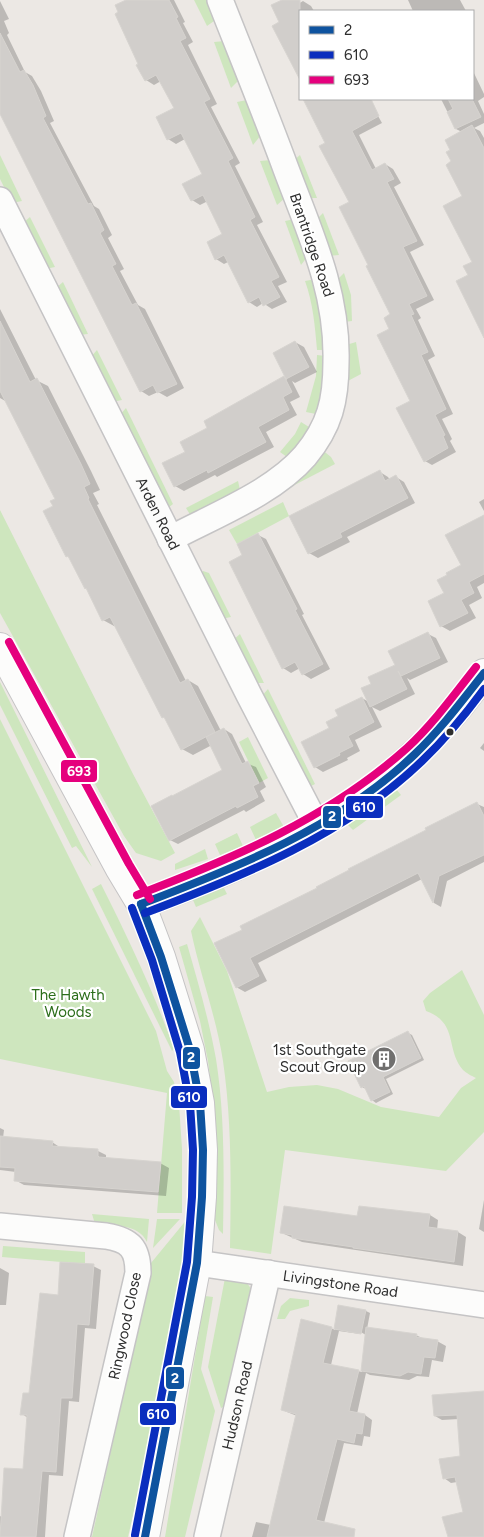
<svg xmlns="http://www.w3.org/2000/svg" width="484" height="1537" viewBox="0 0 484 1537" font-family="Figtree,sans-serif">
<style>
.green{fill:#cee6be}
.shadow{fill:#0003;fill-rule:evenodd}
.building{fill:#d1cecb;stroke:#d7d4d0}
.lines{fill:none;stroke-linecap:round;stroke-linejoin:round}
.street-casing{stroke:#c5c4c5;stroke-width:28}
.secondary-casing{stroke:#c5c4c5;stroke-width:30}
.street{stroke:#fcfcfb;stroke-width:25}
.secondary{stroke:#fcfcfb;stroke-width:28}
.bus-1-casing{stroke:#fff;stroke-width:11}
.bus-2-casing{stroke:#fff;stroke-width:11}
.bus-3-casing{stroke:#fff;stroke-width:11}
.bus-1{stroke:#0e539f;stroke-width:8}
.bus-2{stroke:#0a2ebe;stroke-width:8}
.bus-3{stroke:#e5007d;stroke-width:8}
.bus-dot{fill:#2e2e2e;stroke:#fff;stroke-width:2}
.labels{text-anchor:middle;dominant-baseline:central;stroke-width:4.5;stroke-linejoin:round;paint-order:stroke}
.street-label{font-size:15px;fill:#2e2e2e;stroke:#fff}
.park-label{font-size:15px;fill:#2c6e1b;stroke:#fff}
.poi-label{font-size:15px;fill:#2e2e2e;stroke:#fff;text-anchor:end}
.line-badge{stroke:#fff;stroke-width:2}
.badge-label{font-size:14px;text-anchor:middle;font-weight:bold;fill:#fff}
</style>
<rect width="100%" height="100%" fill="#ece8e4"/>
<g class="green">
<path d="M194 0H209L216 18 214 21 207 26Z"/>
<path d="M225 41 240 79 231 88 214 42Z"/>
<path d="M247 100 261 135 253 145 237 102Z"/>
<path d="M0 155 22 201 12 203 0 179Z"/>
<path d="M300 155 317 198H306L292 162Z"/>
<path d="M271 160 285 198 277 205 260 161Z"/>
<path d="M323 213 339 255 328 256 315 221Z"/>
<path d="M30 217 55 267 45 269 23 223Z"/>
<path d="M295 219 308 256 301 265 285 221Z"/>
<path d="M344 273 351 295 352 321 344 322 336 281Z"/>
<path d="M316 279 326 350H317C315 326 313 303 305 281Z"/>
<path d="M63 282 88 334 78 335 55 289Z"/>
<path d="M356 342 361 374 346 382V345Z"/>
<path d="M97 350 122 400 112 402 90 358Z"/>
<path d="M317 355 326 356 321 398 316 414 306 412 316 376Z"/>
<path d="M126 408 173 504 168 508 119 416Z"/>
<path d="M301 422 309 427 298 446 287 457 280 452 295 434Z"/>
<path d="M321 449 331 457 335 464 283 491Z"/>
<path d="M238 481 240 490 191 516 186 508Z"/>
<path d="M283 502 289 516 237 544 229 530Z"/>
<path d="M0 510 133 774 175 853 161 861 136 853 124 836 0 613Z"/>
<path d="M203 571 209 573 231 617 221 619 199 576Z"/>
<path d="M240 634 264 683H253L232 641Z"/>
<path d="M0 682 92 867 76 846 72 848 0 705Z"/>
<path d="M268 689 315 784 309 787 261 697Z"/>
<path d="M0 719 156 1031 167 1071 174 1082 179 1104 182 1149V1213H157L167 1093 0 1059Z"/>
<path d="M248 737 268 778 259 783 239 742Z"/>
<path d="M396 789 401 795 353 830 348 825Z"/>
<path d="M276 813 284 827 256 840 250 827Z"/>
<path d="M237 833 243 846 220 855 215 844Z"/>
<path d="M205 849 208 859 175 870V864Z"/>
<path d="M101 884C128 938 154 992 174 1049L172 1051 92 889Z"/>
<path d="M220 887 224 888 227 894 196 907 193 900Z"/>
<path d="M200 917 227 971 267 1092 289 1087 317 1085 338 1089 381 1107 439 1117 461 1088 476 1078C472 1076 466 1073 463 1070 445 1049 459 1023 426 1011L423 1001 430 993 462 970 484 1015V1132L446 1171 285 1150 271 1254 230 1248C231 1186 232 1123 223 1061 216 1016 200 974 191 931Z"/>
<path d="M187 944C198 982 209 1020 216 1059 225 1116 224 1176 223 1234L219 1230 215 1220 217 1174 216 1125 208 1061 200 1021 179 947Z"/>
<path d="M92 1214 149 1219 147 1242C138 1223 113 1226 95 1224Z"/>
<path d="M188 1218 175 1318 159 1402 128 1537H92L139 1323 151 1263Z"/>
<path d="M157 1219H180L153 1248Z"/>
<path d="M3 1246 85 1252V1264L2 1257Z"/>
<path d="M225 1278C239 1280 247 1278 253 1293L232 1402 221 1408 208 1367Z"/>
<path d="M205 1296 213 1297 201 1369 215 1411 185 1537H165Z"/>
<path d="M290 1298 309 1300V1306L290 1311 285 1319H277L281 1306Z"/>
</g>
<g class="shadow">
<path d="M128 0H174L185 22 183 23 193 42 188 45 217 104 211 107 240 163 235 166 263 222 257 225 287 282 278 286 287 302 272 309 263 303 257 307 249 302 228 262 224 264 216 259 224 234 208 201 200 205 192 200 203 175 185 139 176 144 168 139 175 109 161 81 154 85 146 80 139 64Z"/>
<path d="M285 0H293L298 4 303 1 311 6 314 11H300V77L274 27 281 23Z"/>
<path d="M408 0H460L466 11H413Z"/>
<path d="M0 1 9 19 4 21 9 33 7 35 25 72 32 76 41 91 54 121 50 123 94 206 99 209 112 235 108 238 124 269 120 271 138 305 145 309 184 388 167 397 158 392 149 396 141 391 0 113Z"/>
<path d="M473 71 484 94V97L478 101 484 114V123L474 128 480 131 484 138V320L469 276 474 262 464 197 453 162 452 151 462 132 456 129 441 99H473Z"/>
<path d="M304 99H350L355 108 373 107 382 123 359 135 376 169 385 164 393 169 401 183 394 187 424 245 410 252 434 300 416 309 421 318 418 320 435 356 428 360 453 414 442 419 452 439 450 441 456 452 432 465 425 461 412 401 391 329V315L369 266 350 202 327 143Z"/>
<path d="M0 309 36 380 48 386 91 471 100 490 93 493 99 504 97 505 186 681 188 680 198 686 221 731 224 729 232 734 246 763 256 767 266 787 260 791 265 801 246 812 244 810 178 844 170 840 224 770 212 745 193 755 182 749 167 719 163 717 116 625 114 626 103 620 89 590 86 588 70 558 67 556 54 506 57 499 7 402 0 398Z"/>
<path d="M295 342 304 347 317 372 295 383 292 381 300 397 290 402 297 415 266 432 274 447 217 477 215 475 184 491 175 486 187 452 209 428 284 378 287 380 274 353Z"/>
<path d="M380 472 388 477 390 480 396 477 404 482 415 503 347 537 350 542 318 558 309 553Z"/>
<path d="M484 499V511L479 502Z"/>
<path d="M484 517V583L477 587 482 598 469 605 476 618 450 631 441 626 446 594 462 566Z"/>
<path d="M258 535 266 539 304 614 302 615 330 669 311 679 303 674 300 668 291 673 283 668 244 556Z"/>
<path d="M428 634 436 638 448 662 410 680 407 678 415 694 380 711 372 707 382 727 355 740 360 751 347 758 348 760 323 772 315 767 331 729 340 717 362 698 369 702 373 684 397 665Z"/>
<path d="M484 743V751L480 748Z"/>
<path d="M477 804 484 807V862L447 881 441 907 434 903 422 879 258 963 267 981 245 992 236 987 243 930Z"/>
<path d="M408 1033 412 1035 424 1060 386 1079 393 1094 376 1103 372 1100 366 1089 362 1087Z"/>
<path d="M0 1128 4 1130 3 1138 52 1142 61 1148 98 1151 106 1155V1159L160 1163 169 1168 166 1196 24 1185 15 1180 16 1172 0 1170Z"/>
<path d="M484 1200V1232L479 1229Z"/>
<path d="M360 1207 430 1215 438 1220 437 1230 458 1232 466 1237 463 1266 302 1242 282 1233 358 1218Z"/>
<path d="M93 1266 101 1270 96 1329 85 1328 79 1402 69 1401 63 1476 49 1475 45 1537H0V1516L2 1517 24 1471 28 1418 22 1414 30 1395 59 1296Z"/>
<path d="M0 1268 9 1273 6 1305H0Z"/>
<path d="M339 1306 366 1311 370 1313 367 1329 416 1335 424 1339 437 1341 446 1346 443 1362 432 1360 429 1377 417 1376 409 1380 370 1375 366 1373 357 1414 365 1415 372 1420 370 1437 364 1436 362 1446 344 1443 324 1523 345 1537H252L256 1522 271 1525 297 1416 282 1410 331 1328 335 1330ZM357 1330 366 1335 362 1372 331 1365 339 1331 360 1334 355 1332Z"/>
<path d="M484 1393V1537L464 1513 457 1482 451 1483 444 1478 461 1457 459 1419 442 1420 435 1416Z"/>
</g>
<g class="building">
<path d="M126 0H169L178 17 176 18 186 38 180 41 210 99 204 102 233 158 228 161 255 217 250 220 279 277 271 281 280 297 263 306 259 297 248 303 224 255 215 260 207 242 222 234 203 195 191 201 182 184 202 174 181 133 167 140 156 117 174 108 156 75 145 81 136 65 138 64 115 14 118 12 115 5Z"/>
<path d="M282 0H300V80L272 26 279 22 271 5Z"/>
<path d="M0 33 20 72 24 70 33 85 46 116 43 118 88 204 91 203 104 230 100 233 116 264 112 266 132 305 136 303 177 384 157 393 153 385 140 392 0 114Z"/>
<path d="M303 99H371L379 116 352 131 372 170 385 163 394 179 387 182 417 241 403 247 427 296 409 304 414 314 411 315 428 352 421 355 446 409 435 415 445 435 443 436 448 448 424 462 396 408 410 401 377 335 389 329 384 318 390 314 366 266 368 265 339 207 349 202 319 146 325 143Z"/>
<path d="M448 99H472L481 117 455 129 447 112 453 109Z"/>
<path d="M472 125 484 148V338L456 281 468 275 463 266 472 262 443 206 462 196 446 165 451 161 446 152 450 150 445 140Z"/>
<path d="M0 321 30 382 37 378 81 464 90 484 84 487 89 498 88 499 180 683 188 679 215 732 181 750 164 717 162 718 110 617 102 621 86 588 85 589 68 556 66 557 43 511 53 506 50 501 55 499 0 391Z"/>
<path d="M295 341 309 367 286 379 273 353Z"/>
<path d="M284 376 292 392 283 397 289 410 258 427 266 442 208 473 207 470 174 487 162 463 185 452 180 442 207 428 204 421Z"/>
<path d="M380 470 385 481 396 475 408 498 340 533 342 537 308 554 289 516Z"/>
<path d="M484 515V574L469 582 474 593 461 600 468 613 440 627 428 601 444 593 437 580 447 575 446 573 461 565 445 535Z"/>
<path d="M258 533 297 609 295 610 323 664 302 675 295 662 282 669 229 562 242 555 237 544Z"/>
<path d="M428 632 440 658 401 676 398 671 407 689 370 707 361 688 371 684 368 677 395 665 388 651Z"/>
<path d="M362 697 374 722 348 736 353 746 339 753 340 755 314 768 301 742 329 728 326 722 338 716 335 710Z"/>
<path d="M224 728 242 764 248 761 259 783 253 786 258 797 237 808 236 806 169 841 151 806 172 795V796L222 770 206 737Z"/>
<path d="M477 802 484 816V855L439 876 433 903 418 873 250 958 259 976 236 988 214 943 242 930 240 926 317 888 316 887 349 870 348 869 426 830 425 828Z"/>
<path d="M408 1031 421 1058 383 1077 390 1092 371 1101 364 1086 361 1088 348 1061Z"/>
<path d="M0 1136 53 1141 52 1146 98 1149V1156L99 1157 161 1162 158 1192 14 1181 15 1168 0 1167Z"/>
<path d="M284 1206 357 1216 359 1206 430 1214 428 1227 458 1231 454 1262 353 1248V1247L292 1238V1235L280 1233Z"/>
<path d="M60 1262 94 1264 89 1325 77 1324 72 1398H61L56 1472 42 1471 36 1537H0L4 1468 23 1469 27 1415H20L23 1393H29L40 1293 58 1295Z"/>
<path d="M338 1305 366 1310 361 1334 334 1329Z"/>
<path d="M301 1319 332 1327 323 1363 359 1370 349 1411 365 1414 362 1434 356 1433 354 1443 337 1439 316 1520 355 1529 354 1537H267L296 1414 281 1410Z"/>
<path d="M366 1327 417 1334 416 1337 438 1340 435 1358 424 1357 421 1374 408 1372 400 1376 361 1371Z"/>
<path d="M484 1391V1537H448L442 1517 463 1512 455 1477 443 1479 439 1459 460 1456 457 1415 434 1416 432 1395Z"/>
</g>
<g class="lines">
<defs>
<g id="street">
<path id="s1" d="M0 200 249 695 317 826"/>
<path d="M170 539C213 516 273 493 305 456 330 426 336 400 336 362 338 292 310 233 286 169 265 112 242 56 220 0"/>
<path d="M0 1226 106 1236C130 1240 138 1248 138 1273L77 1537"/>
<path id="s2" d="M197 1263 484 1305"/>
<path id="s3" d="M207 1537 268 1273"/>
</g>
<g id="secondary">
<path d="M0 647 120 869 141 904 161 957 190 1050 200 1103 203 1150 202 1197 197 1263 145 1537"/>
<path d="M141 904C278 854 400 797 484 673"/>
</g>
</defs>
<use href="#street" class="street-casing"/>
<use href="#secondary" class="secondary-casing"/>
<use href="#street" class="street"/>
<use href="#secondary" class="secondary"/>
<defs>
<g id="bus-1">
<path d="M141 904 161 957 190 1050 200 1103 203 1150 202 1197 197 1263 145 1537"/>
<path d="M141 904C238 867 339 827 415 754 441 729 462 701 484 673"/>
</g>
<g id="bus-2">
<path d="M132 908 152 960 180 1052 190 1104 193 1150 192 1197 187 1262 135 1535"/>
<path d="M145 913C243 876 345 835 422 761 445 739 465 715 484 689"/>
</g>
<g id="bus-3">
<path d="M9 642 129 864 150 899"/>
<path d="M137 895C234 858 329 818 407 748 433 724 454 695 476 667"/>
</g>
</defs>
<use href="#bus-1" class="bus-1-casing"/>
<use href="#bus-2" class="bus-2-casing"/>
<use href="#bus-3" class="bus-3-casing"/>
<use href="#bus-1" class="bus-1"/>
<use href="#bus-2" class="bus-2"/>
<use href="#bus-3" class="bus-3"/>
</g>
<defs>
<symbol id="building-disc" viewBox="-11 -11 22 22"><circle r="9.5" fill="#706f6e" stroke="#fff"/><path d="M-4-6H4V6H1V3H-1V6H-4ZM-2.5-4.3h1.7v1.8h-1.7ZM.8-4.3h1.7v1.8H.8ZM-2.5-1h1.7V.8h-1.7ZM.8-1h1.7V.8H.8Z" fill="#fff"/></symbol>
</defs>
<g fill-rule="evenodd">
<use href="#building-disc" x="370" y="1045" width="28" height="28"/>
</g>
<circle class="bus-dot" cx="450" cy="732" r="4.5"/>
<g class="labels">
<g class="street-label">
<text transform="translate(312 245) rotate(71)">Brantridge Road</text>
<text stroke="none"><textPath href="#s1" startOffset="351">Arden Road</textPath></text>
<text stroke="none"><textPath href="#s2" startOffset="145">Livingstone Road</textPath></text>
<text transform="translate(125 1326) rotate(-78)">Ringwood Close</text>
<text stroke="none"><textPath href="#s3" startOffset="135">Hudson Road</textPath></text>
</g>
<g class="park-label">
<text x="68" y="995">The Hawth<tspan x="68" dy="17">Woods</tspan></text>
</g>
<g class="poi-label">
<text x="366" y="1050">1st Southgate<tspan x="366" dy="17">Scout Group</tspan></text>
</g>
</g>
<g class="line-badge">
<rect x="60" y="759" width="38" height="24" rx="5" fill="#e5007d"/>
<rect x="345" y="795" width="39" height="24" rx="5" fill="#0a2ebe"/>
<rect x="322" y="805" width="20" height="24" rx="5" fill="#0e539f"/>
<rect x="182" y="1046" width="19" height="24" rx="5" fill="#0e539f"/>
<rect x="170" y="1085" width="38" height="24" rx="5" fill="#0a2ebe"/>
<rect x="165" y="1366" width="20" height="24" rx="5" fill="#0e539f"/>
<rect x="139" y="1402" width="38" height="24" rx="5" fill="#0a2ebe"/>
</g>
<g class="badge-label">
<text x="79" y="776">693</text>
<text x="364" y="812">610</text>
<text x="332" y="821">2</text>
<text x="191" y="1062">2</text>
<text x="189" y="1102">610</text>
<text x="175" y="1383">2</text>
<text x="158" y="1419">610</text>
</g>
<rect x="299" y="10" width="175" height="90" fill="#ffffff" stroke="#ababab"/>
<rect x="309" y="26" width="25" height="8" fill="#0e539f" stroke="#ababab"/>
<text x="344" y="35" font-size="15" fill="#2e2e2e">2</text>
<rect x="309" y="51" width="25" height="8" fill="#0a2ebe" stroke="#ababab"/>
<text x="344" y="60" font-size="15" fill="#2e2e2e">610</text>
<rect x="309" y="76" width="25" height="8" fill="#e5007d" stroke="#ababab"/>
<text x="344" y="85" font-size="15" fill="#2e2e2e">693</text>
</svg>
